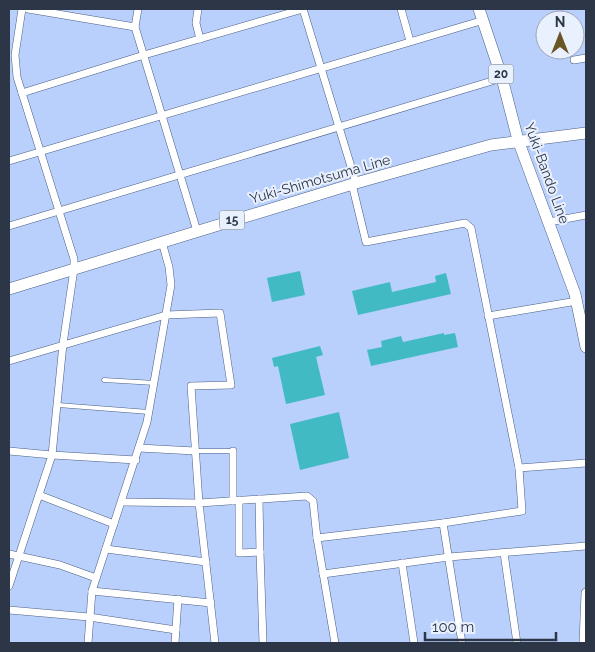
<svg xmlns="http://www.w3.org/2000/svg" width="595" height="652" viewBox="0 0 595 652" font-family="Raleway,sans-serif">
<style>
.building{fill:#41bac4}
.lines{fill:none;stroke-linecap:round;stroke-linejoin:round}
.service-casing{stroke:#4b5f85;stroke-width:5}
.minor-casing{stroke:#4b5f85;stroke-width:8}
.tertiary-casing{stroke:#4b5f85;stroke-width:10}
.primary-casing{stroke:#4b5f85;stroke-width:12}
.service{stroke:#fff;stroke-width:4}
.minor{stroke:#fff;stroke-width:7}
.tertiary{stroke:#fff;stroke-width:9}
.primary{stroke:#fff;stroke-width:11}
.labels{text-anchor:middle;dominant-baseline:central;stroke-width:4;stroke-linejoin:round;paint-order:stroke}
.shield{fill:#eaf1fe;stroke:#666e7e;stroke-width:1}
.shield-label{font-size:12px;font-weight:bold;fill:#2d3647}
.street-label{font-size:14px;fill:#2d3647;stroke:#eaf1fe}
</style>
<rect width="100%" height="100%" fill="#b9d0fc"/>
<g class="building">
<path d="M300 271 305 295 272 302 267 278Z"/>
<path d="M446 273 451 294 358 315 352 291 390 282 392 292 436 282 435 276Z"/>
<path d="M444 333V335L455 333 458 347 371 366 367 350 382 347 381 341 401 336 403 342Z"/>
<path d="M320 346 323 355 316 357 325 395 286 404 278 366 274 367 272 358Z"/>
<path d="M339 412 349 458 300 470 290 424Z"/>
</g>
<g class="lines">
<defs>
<g id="service">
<path d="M104 380 155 383"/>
<path d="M58 405 149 412"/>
<path d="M195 451H233"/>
</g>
<g id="minor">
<path d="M28 9 135 27 197 231"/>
<path d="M198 9 196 23 200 39"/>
<path d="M303 9 356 183"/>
<path d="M401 9 410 41"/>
<path d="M135 27 138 9"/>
<path d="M574 60 586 58"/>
<path d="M22 93 144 55 303 9"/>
<path d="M9 161 484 20"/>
<path d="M352 184 366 242 465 223 471 228 519 468"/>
<path d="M549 222 586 215"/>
<path d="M9 226 502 78"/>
<path d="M488 316 577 301"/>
<path d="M9 361 166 315 220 313 231 385 191 386 199 503 122 502"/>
<path d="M139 448 195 451"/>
<path d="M9 451 52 455 136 460"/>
<path d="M233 451V501"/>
<path d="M39 495 114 524"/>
<path d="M259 499 260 552"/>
<path d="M239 500V553L260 552 263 643"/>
<path d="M443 523 462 643"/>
<path d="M317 538 443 523 522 511 519 468 586 463"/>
<path d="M106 549 206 562"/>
<path d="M504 553 517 643"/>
<path d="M9 554 60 565 96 578"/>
<path d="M402 563 414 643"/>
<path d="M323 574 449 557 586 546"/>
<path d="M9 586 52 455 63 344 74 269V259L17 77 15 55 22 9"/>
<path d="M92 591 211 603"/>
<path d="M9 610 89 617 176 630"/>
<path d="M88 643 92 591 147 422 171 285 169 267 162 242"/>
<path d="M175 643 178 599"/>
<path d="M215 643 199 503 307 496 313 501 317 538 335 643"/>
</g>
<path id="tertiary" d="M584 643 586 593"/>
<g id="primary">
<path d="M479 9 502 78 518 140 575 294 586 347"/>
<path d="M9 289 356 183 491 145 586 133"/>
</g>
</defs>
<use href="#service" class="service-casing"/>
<use href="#minor" class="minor-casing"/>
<use href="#tertiary" class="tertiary-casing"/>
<use href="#primary" class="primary-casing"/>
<use href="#service" class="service"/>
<use href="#minor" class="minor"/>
<use href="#tertiary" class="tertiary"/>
<use href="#primary" class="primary"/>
</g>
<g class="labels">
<g class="shield">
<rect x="488.5" y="64.5" width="25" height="19" rx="4"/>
<rect x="219.5" y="210.5" width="25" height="19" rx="4"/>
</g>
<g class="shield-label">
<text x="501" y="74">20</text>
<text x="232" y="220">15</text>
</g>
<g class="street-label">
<text transform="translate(547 173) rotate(70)">Yuki-Bando Line</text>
<text transform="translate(320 179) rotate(-16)">Yuki-Shimotsuma Line</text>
</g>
</g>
<rect width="595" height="652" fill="none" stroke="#2d3647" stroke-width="20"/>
<g transform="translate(560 35)"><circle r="24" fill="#eaf1fe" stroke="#9ea6b5"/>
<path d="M0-4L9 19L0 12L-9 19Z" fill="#6c5525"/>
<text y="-8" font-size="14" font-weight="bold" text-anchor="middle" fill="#2d3647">N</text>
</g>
<path d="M425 632v8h131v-8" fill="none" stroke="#2d3647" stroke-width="2.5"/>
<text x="432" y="632" font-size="15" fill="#2d3647" stroke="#eaf1fe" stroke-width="4" paint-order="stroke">100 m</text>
</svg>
